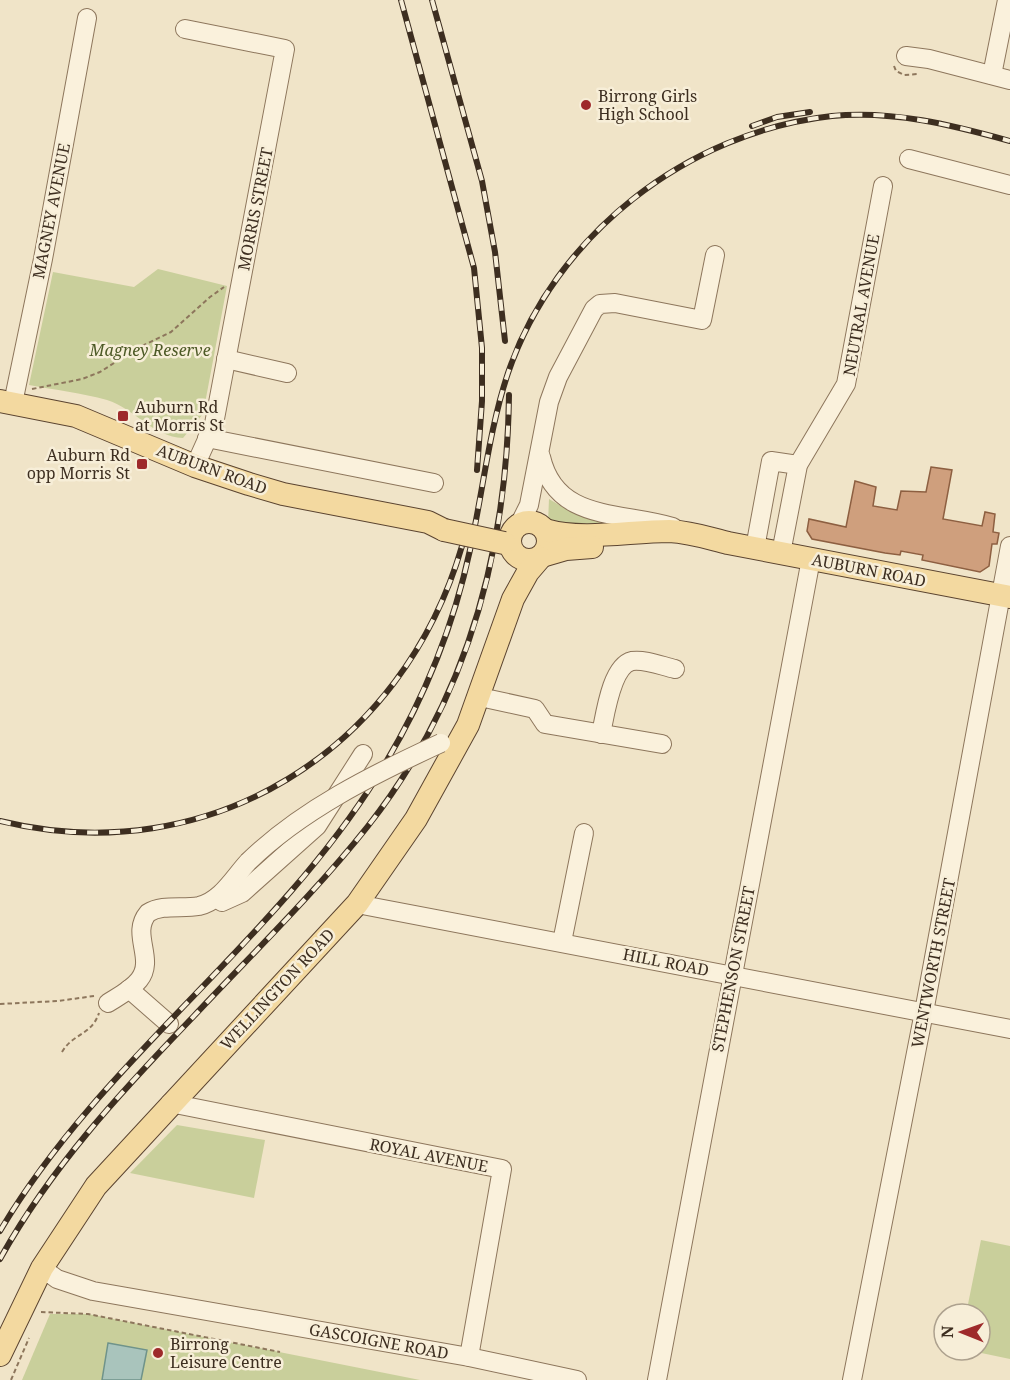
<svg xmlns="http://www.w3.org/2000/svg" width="1010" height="1380" viewBox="0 0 1010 1380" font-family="'Noto Serif',serif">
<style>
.green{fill:#c9cf9b}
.water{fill:#a9c4bc;stroke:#6f938a;stroke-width:1.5}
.building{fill:#cf9f7d;stroke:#8d5f41;stroke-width:1.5}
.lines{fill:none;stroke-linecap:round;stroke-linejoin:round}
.minor-casing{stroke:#8d765c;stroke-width:20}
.major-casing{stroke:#5b4430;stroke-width:24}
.path{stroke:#8d765c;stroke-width:2;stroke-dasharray:4.5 3;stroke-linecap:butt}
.minor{stroke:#faf1dc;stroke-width:18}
.major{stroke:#f3d9a0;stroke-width:22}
.rail-casing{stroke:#3d2e20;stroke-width:6}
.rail{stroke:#f7eed8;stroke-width:4;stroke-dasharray:11;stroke-linecap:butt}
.minor-bridge-casing{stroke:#8d765c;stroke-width:20;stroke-linecap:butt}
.major-bridge-casing{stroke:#5b4430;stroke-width:24;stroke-linecap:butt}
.minor-bridge{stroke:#faf1dc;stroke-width:18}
.major-bridge{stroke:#f3d9a0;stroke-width:22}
.poi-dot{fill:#9e2a2b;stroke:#f7eed8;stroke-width:2}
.labels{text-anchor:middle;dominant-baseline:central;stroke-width:5;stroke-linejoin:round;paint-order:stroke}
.poi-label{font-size:16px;fill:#3d2e20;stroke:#f7eed8;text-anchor:start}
.street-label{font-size:16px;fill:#3d2e20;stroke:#f7eed8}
.park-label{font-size:16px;font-style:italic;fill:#4d5a26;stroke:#f7eed8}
</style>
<rect width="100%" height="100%" fill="#f0e4c8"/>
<g class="green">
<path d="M158 269 227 286 203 414 183 438C153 437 134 408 107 400 82 393 55 390 29 385L53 272 134 287Z"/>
<path d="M549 499 573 513 635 525 548 523Z"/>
<path d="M177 1125 265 1140 254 1198 130 1173Z"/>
<path d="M981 1240 1010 1246V1359L967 1350H980V1314H966Z"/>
<path d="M50 1314H88L420 1380H22Z"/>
</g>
<path class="water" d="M108 1343 147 1350 141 1380H102Z"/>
<path class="building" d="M931 467 952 470 943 519 982 526 985 512 995 514 993 532 999 533 997 544H992L989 566 980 572 922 560 923 555 901 551 900 555 885 553 812 539 807 531 809 519 846 527 855 481 876 487 873 506 897 510 901 491 926 492Z"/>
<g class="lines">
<defs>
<g id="minor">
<path d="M185 29 285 49 214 424 195 466"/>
<path d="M906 56 929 59 1010 80"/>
<path d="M992 75 1007 0"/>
<path d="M909 159 1010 185"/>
<path d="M226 359 287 373"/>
<path d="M13 403 43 259 87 18"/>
<path d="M207 438 434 483"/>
<path d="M541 457C556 522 620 511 673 527"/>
<path d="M519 525 529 505 549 402 558 377 594 309 600 304 615 303 702 320 715 255"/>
<path d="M755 548 771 461 798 465"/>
<path d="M781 553 798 465 846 384 883 186"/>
<path d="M480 697 535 709 545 724 662 744"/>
<path d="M601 734C605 716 611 666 632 661 645 659 662 666 675 669"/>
<path d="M216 898 222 902 242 893 317 826 363 754"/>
<path d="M357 904 1010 1029"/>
<path d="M562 942 584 833"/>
<path d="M129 989 169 1024"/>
<path d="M108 1003C119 996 131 990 139 980 156 959 130 934 148 913 162 904 182 909 199 906 221 901 234 877 248 862"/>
<path d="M170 1103 502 1169 469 1357"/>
<path d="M42 1268 57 1279 93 1291 469 1357 577 1380"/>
<path d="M657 1380 811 559"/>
<path d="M852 1380 924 1012 1010 546"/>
</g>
<g id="major">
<path d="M0 401 76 416 195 466 249 484 283 494 428 522 444 530"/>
<circle cx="529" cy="541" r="19"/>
<path d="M545 530C584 541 629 531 669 531 691 532 708 538 728 543L1010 597"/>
<path d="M542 556 566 549 592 547"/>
<path d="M0 1355 42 1268 96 1186 357 904 416 819 468 725 513 599 528 572 540 558"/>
</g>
</defs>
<use href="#minor" class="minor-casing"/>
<use href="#major" class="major-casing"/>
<g class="path">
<path d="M894 66 896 71 904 75 918 74"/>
<path d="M32 389 82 379 100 372 136 349 171 332 210 297 224 287"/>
<path d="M0 1004 58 1001 94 996"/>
<path d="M62 1052C73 1033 91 1036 99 1013"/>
<path d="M41 1312 88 1314 280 1352"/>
<path d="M11 1380 29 1338"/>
</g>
<use href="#minor" class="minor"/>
<use href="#major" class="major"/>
<defs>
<g id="rail">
<path d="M401 0 474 268 482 348V401L477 470"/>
<path d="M432 0 482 181 495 252 505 341"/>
<path d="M752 126 777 117 810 112"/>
<path d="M0 821C210 872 403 750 462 546"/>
<path d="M0 1231C101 1060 272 945 377 777 420 708 453 629 470 550 483 491 489 430 508 373 555 235 687 132 832 116 893 110 952 125 1010 141"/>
<path d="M0 1259C51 1167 120 1093 193 1017 252 954 315 893 368 826 467 700 507 553 509 395"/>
</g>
</defs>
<use href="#rail" class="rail-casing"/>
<use href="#rail" class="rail"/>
<defs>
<path id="minor-bridge" d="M248 862C301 810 374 774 441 743"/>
<path id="major-bridge" d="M444 530 504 543"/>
</defs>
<use href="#minor-bridge" class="minor-bridge-casing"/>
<use href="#major-bridge" class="major-bridge-casing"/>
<use href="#minor-bridge" class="minor-bridge"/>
<use href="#major-bridge" class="major-bridge"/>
</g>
<g class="poi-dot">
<circle cx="586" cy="105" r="6"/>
<rect x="117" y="410" width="12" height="12" rx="3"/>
<rect x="136" y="458" width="12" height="12" rx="3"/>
<circle cx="158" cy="1353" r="6"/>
</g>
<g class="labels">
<g class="poi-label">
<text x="598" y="96">Birrong Girls<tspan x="598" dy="18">High School</tspan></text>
<text x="135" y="407">Auburn Rd<tspan x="135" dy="18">at Morris St</tspan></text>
<text x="130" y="455" text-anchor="end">Auburn Rd<tspan x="130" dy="18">opp Morris St</tspan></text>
<text x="170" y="1344">Birrong<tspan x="170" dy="18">Leisure Centre</tspan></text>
</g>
<g class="street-label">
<text transform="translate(255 209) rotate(-79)">MORRIS STREET</text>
<text transform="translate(51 211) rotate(-79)">MAGNEY AVENUE</text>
<text transform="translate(861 305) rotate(-80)">NEUTRAL AVENUE</text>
<text transform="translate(212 469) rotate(20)">AUBURN ROAD</text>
<text transform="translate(869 570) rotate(11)">AUBURN ROAD</text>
<text transform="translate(666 962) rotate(11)">HILL ROAD</text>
<text transform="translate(933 963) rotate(-79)">WENTWORTH STREET</text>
<text transform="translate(733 969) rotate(-79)">STEPHENSON STREET</text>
<text transform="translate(277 989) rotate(-47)">WELLINGTON ROAD</text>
<text transform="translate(429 1155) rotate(11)">ROYAL AVENUE</text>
<text transform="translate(379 1341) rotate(10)">GASCOIGNE ROAD</text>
</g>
<g class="park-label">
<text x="150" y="350">Magney Reserve</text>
</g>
</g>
<g transform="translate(962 1332) rotate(271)"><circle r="28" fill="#f7eed8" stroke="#ada18e" stroke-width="1.5"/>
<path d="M0-4.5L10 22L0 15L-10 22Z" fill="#9e2a2b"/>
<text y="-9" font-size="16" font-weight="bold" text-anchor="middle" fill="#3d2e20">N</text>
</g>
</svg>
